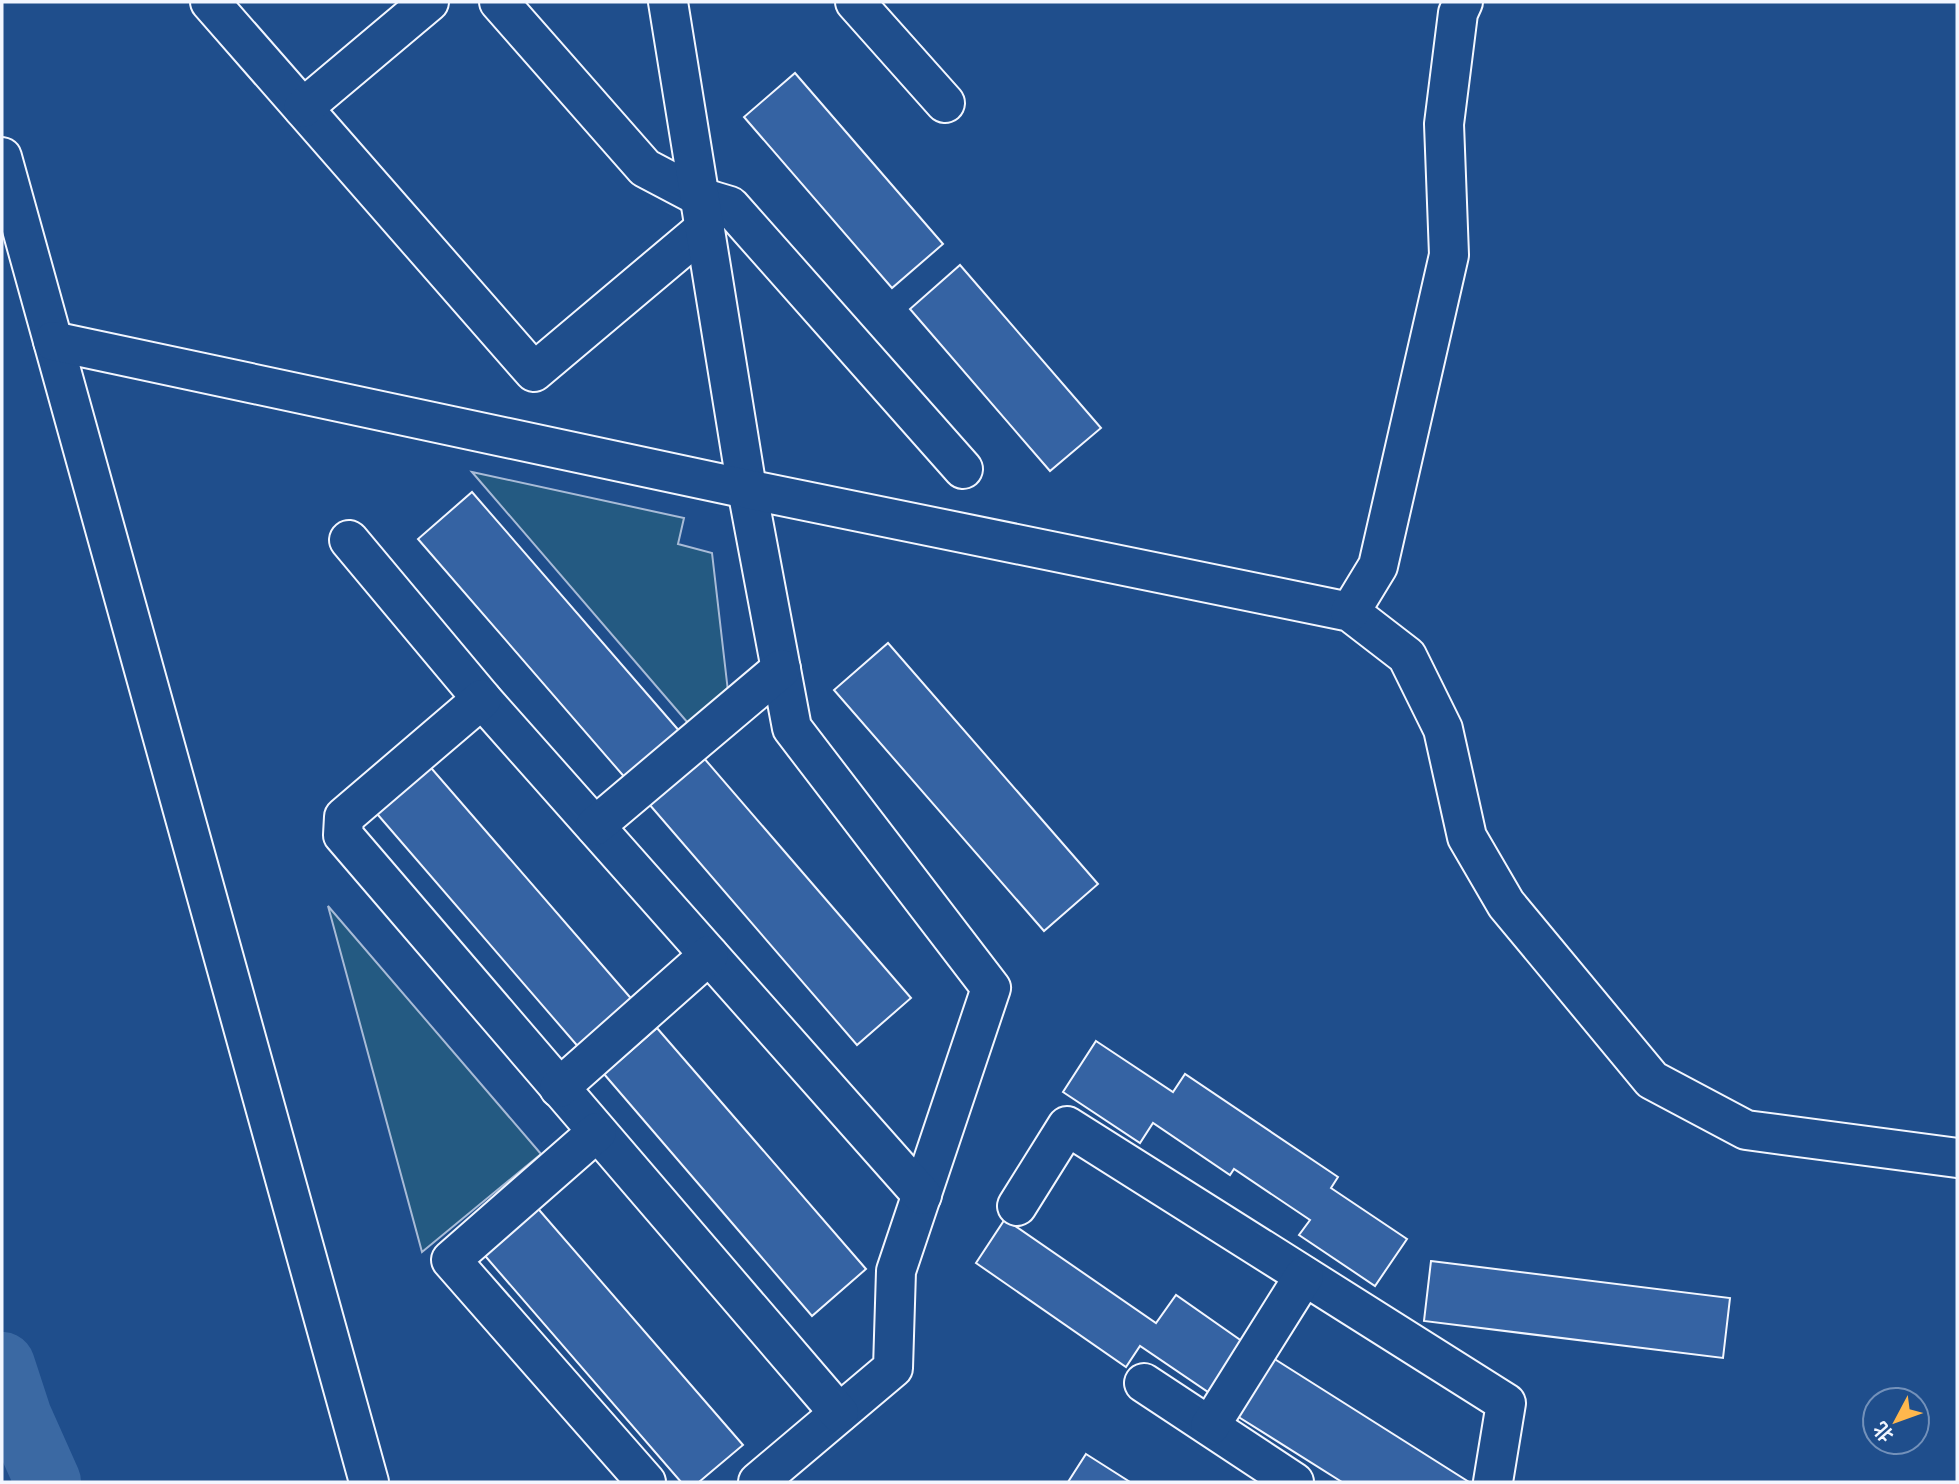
<svg xmlns="http://www.w3.org/2000/svg" width="1959" height="1484" viewBox="0 0 1959 1484" font-family="Figtree,'Noto Sans SC',sans-serif">
<style>
.green{fill:#245a82;stroke:#a8bbd7;stroke-width:2}
.lines{fill:none;stroke-linecap:round;stroke-linejoin:round}
.river{stroke:#3b69a3;stroke-width:66}
.building{fill:#3563a3;stroke:#f2f6ff;stroke-width:2}
.minor-casing{stroke:#f2f6ff;stroke-width:42}
.minor{stroke:#1f4e8c;stroke-width:38}
</style>
<rect width="100%" height="100%" fill="#1f4e8c"/>
<g class="green">
<path d="M472 472 684 518 678 544 712 553 729 700 694 730Z"/>
<path d="M328 906 541 1154 422 1252Z"/>
</g>
<g class="lines">
<path class="river" d="M2 1365 19 1417 48 1482"/>
</g>
<g class="building">
<path d="M795 73 943 244 892 288 744 117Z"/>
<path d="M960 265 1101 428 1050 471 910 309Z"/>
<path d="M472 492 681 733 627 780 418 539Z"/>
<path d="M888 643 1098 884 1044 931 834 690Z"/>
<path d="M703 757 911 998 857 1045 649 804Z"/>
<path d="M426 762 635 1003 581 1050 372 808Z"/>
<path d="M657 1028 866 1269 812 1316 604 1074Z"/>
<path d="M1096 1041 1173 1092 1185 1074 1338 1177 1331 1188 1407 1239 1375 1286 1299 1235 1310 1220 1234 1169 1230 1175 1153 1123 1140 1143 1063 1092Z"/>
<path d="M534 1204 743 1445 699 1482H681L480 1250Z"/>
<path d="M1005 1219 1156 1323 1176 1295 1246 1344 1211 1394 1140 1346 1126 1367 976 1263Z"/>
<path d="M1431 1261 1730 1298 1723 1358 1424 1321Z"/>
<path d="M1265 1353 1469 1482H1342L1229 1411Z"/>
<path d="M1086 1454 1130 1482H1068Z"/>
</g>
<g class="lines">
<defs>
<g id="minor">
<path d="M210 2 534 372 705 228"/>
<path d="M499 2 645 168 700 197 730 206 963 469"/>
<path d="M668 2 747 489 792 728 991 988 896 1271 893 1368 758 1482"/>
<path d="M855 2 945 103"/>
<path d="M303 108 429 2"/>
<path d="M2 157 369 1482"/>
<path d="M53 341 747 489 1350 612 1407 656 1443 729 1467 837 1506 904 1652 1080 1746 1130 1957 1158"/>
<path d="M349 540 482 699 922 1195"/>
<path d="M1350 612 1378 566 1449 255 1444 124 1458 13 1463 2"/>
<path d="M482 699 344 817 343 835 839 1413"/>
<path d="M595 826 781 669"/>
<path d="M559 1088 709 955"/>
<path d="M597 1132 451 1260 646 1482"/>
<path d="M1017 1206 1067 1126 1506 1403 1493 1482"/>
<path d="M1144 1383 1294 1482"/>
<path d="M1210 1426 1304 1276"/>
</g>
</defs>
<use href="#minor" class="minor-casing"/>
<use href="#minor" class="minor"/>
</g>
<rect width="1959" height="1484" fill="none" stroke="#f2f6ff" stroke-width="7"/>
<g transform="translate(1896 1421) rotate(229)"><circle r="33" fill="#1f4e8c" stroke="#7391ba" stroke-width="2"/>
<path d="M0-5L12 26L0 18L-12 26Z" fill="#ffb74d"/>
<text y="-10" font-size="19" font-weight="bold" text-anchor="middle" fill="#f2f6ff">北</text>
</g>
</svg>
